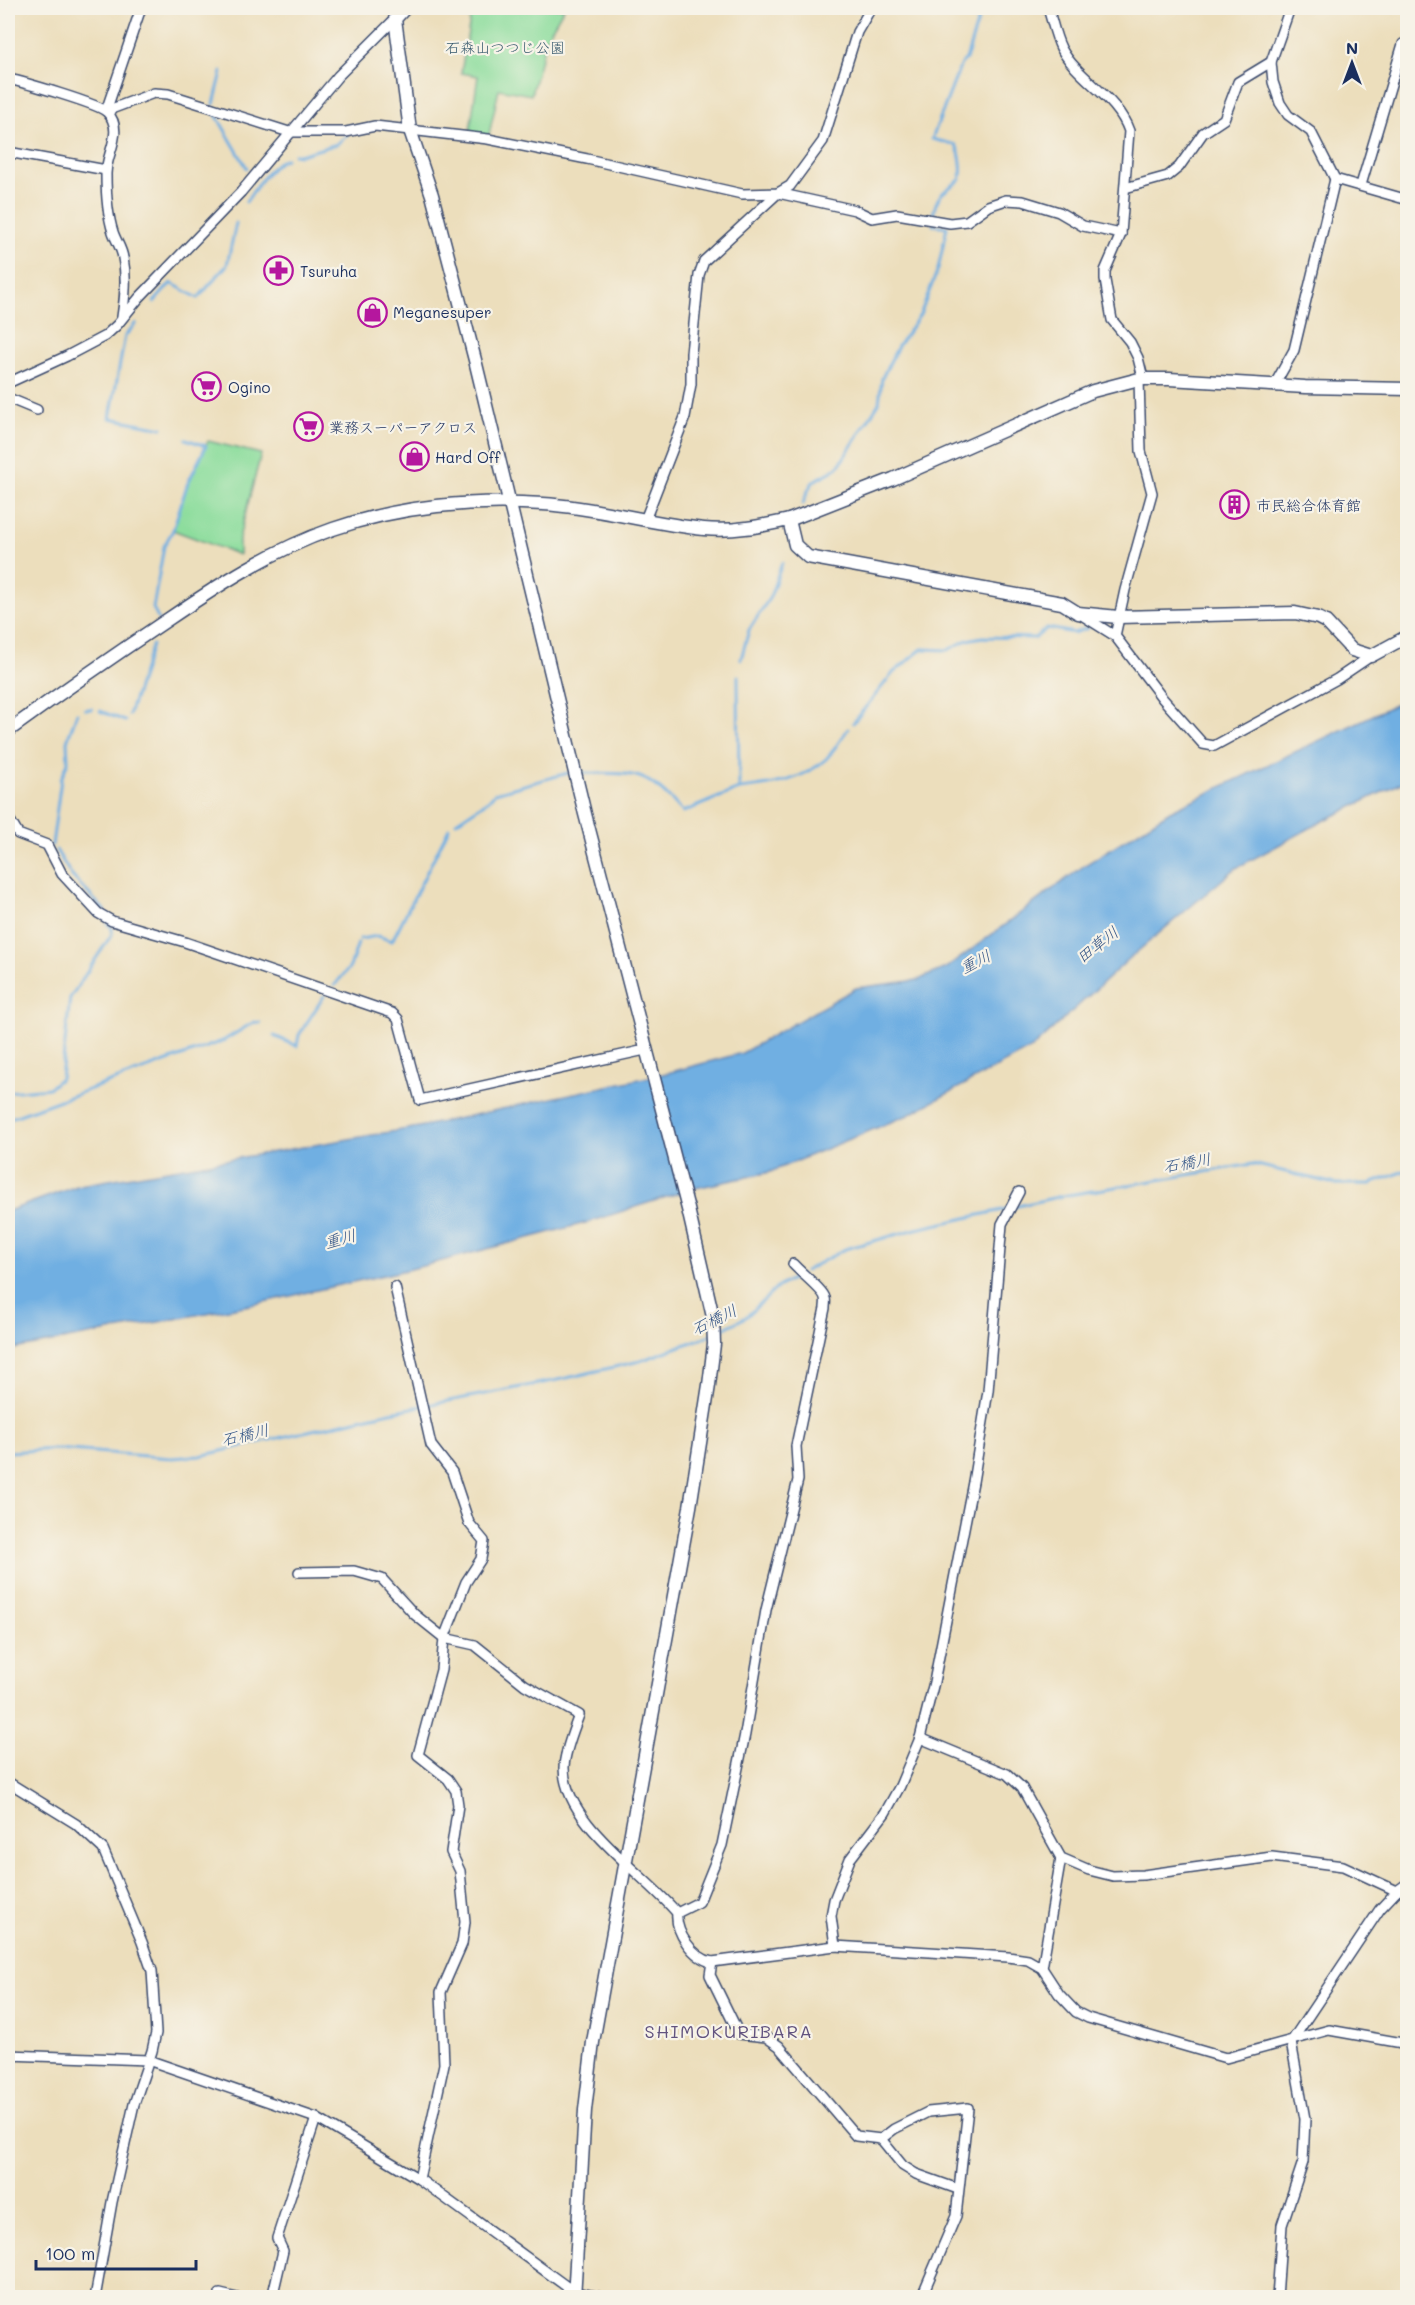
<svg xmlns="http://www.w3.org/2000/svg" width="1415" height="2305" viewBox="0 0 1415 2305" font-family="Mali,'Klee One',sans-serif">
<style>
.green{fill:#8ddd9d;stroke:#54867e;stroke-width:1.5}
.water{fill:#6fafe2;stroke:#456fa0;stroke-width:1.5}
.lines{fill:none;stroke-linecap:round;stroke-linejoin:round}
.stream{stroke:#6fafe2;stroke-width:3}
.minor-casing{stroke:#3a496c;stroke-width:12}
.tertiary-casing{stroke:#3a496c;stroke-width:15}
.minor{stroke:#fff;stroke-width:9}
.tertiary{stroke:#fff;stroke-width:12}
.labels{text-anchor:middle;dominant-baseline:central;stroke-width:4.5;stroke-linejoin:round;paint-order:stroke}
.park-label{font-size:15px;fill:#385a6e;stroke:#f7f3e8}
.poi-label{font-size:15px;fill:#1b2f5e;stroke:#f7f3e8;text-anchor:start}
.water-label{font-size:16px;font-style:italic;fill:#345586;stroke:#f7f3e8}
.quarter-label{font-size:18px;letter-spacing:1.5px;fill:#62537f;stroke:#f7f3e8}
</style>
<rect width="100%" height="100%" fill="#f7f3e8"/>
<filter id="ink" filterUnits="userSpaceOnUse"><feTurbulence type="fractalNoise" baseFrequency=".0167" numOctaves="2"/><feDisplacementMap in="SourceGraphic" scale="12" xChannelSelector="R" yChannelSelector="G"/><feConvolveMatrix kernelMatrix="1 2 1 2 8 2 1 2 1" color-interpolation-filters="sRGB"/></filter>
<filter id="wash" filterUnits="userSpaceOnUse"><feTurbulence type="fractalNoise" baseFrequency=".008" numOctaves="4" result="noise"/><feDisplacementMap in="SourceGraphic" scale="24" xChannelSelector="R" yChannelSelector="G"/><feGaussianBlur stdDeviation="1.35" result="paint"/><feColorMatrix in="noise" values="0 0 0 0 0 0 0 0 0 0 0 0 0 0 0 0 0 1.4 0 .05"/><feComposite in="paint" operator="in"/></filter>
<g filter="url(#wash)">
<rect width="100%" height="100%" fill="#ecdebc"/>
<g class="green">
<path d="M458 8H564L547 37 531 95 499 89 488 139 469 137 478 76 461 73 470 20Z"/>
<path d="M208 441 261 454 239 538V555L173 530 187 485Z"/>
</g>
<path class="water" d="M1407 699V780L1323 821 1236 868 1131 957 1032 1048 908 1115 770 1172 691 1189 589 1222 415 1268 255 1304 8 1350V1211L80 1185 419 1127 667 1073 742 1053 856 988 918 980 948 967 1085 865 1170 811Z"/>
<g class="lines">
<g class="stream">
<path d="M214 104 222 72"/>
<path d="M215 113 247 168"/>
<path d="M294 154 300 155 337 144 347 135"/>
<path d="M246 202C254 190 273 161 286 159"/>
<path d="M933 215C937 193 944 192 960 180 963 170 961 155 956 145L932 139 961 64 966 59 982 8"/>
<path d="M154 302 171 283 198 298 227 265 236 223"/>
<path d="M136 323 125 336 110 418 162 428"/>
<path d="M803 504C814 472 814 484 838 467L879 403 882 378 898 346 920 315 938 269 947 227 933 225"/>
<path d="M158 619 153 608 164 546 173 530 187 485 206 446 186 439"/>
<path d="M741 659 749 630 770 597 782 563"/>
<path d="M85 709H92"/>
<path d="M100 711 125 721"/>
<path d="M129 715 152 645"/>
<path d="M853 723 893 673 922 649 948 650 967 640 982 637 1035 638 1047 628 1074 633 1088 628"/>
<path d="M583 773C639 774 643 769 683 812L739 789 738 676"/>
<path d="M739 789C770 786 802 781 826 759 834 751 841 738 848 729"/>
<path d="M456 822 489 800 495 793 568 773"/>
<path d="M52 845 61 779 68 762 67 741 77 713"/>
<path d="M56 850 72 876 105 911"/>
<path d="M360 939 378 936 392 941 449 828"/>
<path d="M334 986 350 967 358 943"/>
<path d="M274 1036 297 1046 299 1035 324 996"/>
<path d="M8 1092 49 1088 61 1078 70 998 112 934V928L108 924"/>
<path d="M8 1119 223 1041 254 1022 260 1023"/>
<path d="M1013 1207 1062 1196 1253 1164 1335 1184H1370L1408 1170"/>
<path d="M805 1271 845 1249 916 1229 1007 1209"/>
<path d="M717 1332 746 1317 778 1287 799 1275"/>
<path d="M8 1452 57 1449 171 1458 200 1456 386 1413 558 1380 640 1361 711 1335"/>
</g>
</g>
</g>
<g filter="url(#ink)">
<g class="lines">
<defs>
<g id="minor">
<path d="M1048 8C1052 20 1055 36 1061 48 1078 80 1117 96 1129 131L1121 234 1105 271V280L1112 320 1130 342 1138 358 1142 374 1139 379 1141 451 1152 493 1125 590 1115 636"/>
<path d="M1271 62 1273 82 1280 103 1288 115 1311 132 1335 179 1408 200"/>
<path d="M8 79C23 82 99 104 107 112 125 131 106 153 106 174 106 194 107 213 113 232 116 241 122 249 123 258 127 278 125 297 122 317"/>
<path d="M106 111 154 93 168 94 289 132H346L375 126 488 139 587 159 742 194 778 193 790 186 823 141 857 32 871 8"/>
<path d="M106 111 141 8"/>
<path d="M8 152 106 170"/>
<path d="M1361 185 1403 44 1408 45"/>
<path d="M1125 188 1168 176 1179 167 1203 133 1224 119 1238 82 1271 62 1290 8"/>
<path d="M8 383 67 356 105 336 117 325 139 298 241 192 338 76 395 19"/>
<path d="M1275 384 1294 350 1335 179"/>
<path d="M8 398 37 410"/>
<path d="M645 520 685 417 691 384V353L699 275 704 261 778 193 855 210 872 218 897 214 950 223 967 221 988 206 1006 200 1023 201 1059 212 1083 226 1121 234"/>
<path d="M1080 614 1115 636 1163 699 1203 744 1214 746 1337 679 1371 656"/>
<path d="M8 817 18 834 47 845 62 874 98 913 112 921 185 942 392 1013 398 1019 420 1100 645 1050"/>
<path d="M395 1287 431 1445 452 1472 469 1523 484 1541 481 1559 466 1582 444 1638 441 1670 418 1755 448 1779 456 1791 458 1805 451 1852 460 1871 465 1922 462 1944 441 1992 444 2064 419 2179"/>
<path d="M299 1572 354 1571 382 1579 414 1614 444 1638 475 1645 525 1685 579 1715C574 1729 564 1753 564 1768 564 1823 644 1873 677 1913 675 1932 693 1958 712 1962L835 1946 1008 1957 1028 1960 1042 1968 1059 1994 1076 2012 1088 2018 1226 2058 1329 2030 1408 2044"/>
<path d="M920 1738 1007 1774 1022 1788 1061 1858 1089 1870 1113 1876 1143 1875 1272 1857 1343 1866 1397 1891"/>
<path d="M8 1782 76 1824 103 1849 142 1942 152 1971 156 2033 152 2051 134 2104 112 2202 95 2298"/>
<path d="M677 1913 699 1902 722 1845 745 1734 766 1610 798 1480 796 1446 825 1308C825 1305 826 1301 825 1298 824 1291 800 1272 793 1264"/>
<path d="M835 1946 831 1916 834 1900 850 1859 885 1813 900 1786 920 1738 934 1682 973 1482 988 1391 1002 1224 1019 1192"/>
<path d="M712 1962 710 1975 739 2034 766 2037 779 2046 856 2136 881 2139 894 2129 928 2112 968 2108 956 2216 921 2298"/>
<path d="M1042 1968 1061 1858"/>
<path d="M8 2055 148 2060 316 2118 419 2179 574 2292 605 2298"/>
<path d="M881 2139 903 2166 916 2174 958 2189"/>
<path d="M220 2298V2294L237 2298"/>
<path d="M272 2298 283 2251 277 2238 316 2118"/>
<path d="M1277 2298 1282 2225 1303 2162 1305 2119 1291 2042 1380 1909 1397 1891 1408 1883"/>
</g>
<g id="tertiary">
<path d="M405 8 395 19 410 130 432 195 475 360 585 814 688 1209 713 1317 714 1344 709 1385 690 1507 593 2042 585 2110 574 2298"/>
<path d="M789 520 893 479 1093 391 1139 379H1169L1305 387 1408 389"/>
<path d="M8 731C60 693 113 656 167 620 220 584 272 550 333 529 399 506 474 499 543 504 597 507 650 524 704 529 732 532 762 526 789 520L795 545 808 557 1062 603 1078 613 1118 617 1295 613 1318 618 1326 622 1352 650 1371 656 1408 636"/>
</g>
</defs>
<use href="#minor" class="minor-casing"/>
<use href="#tertiary" class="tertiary-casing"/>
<use href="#minor" class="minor"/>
<use href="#tertiary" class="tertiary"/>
</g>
</g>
<defs>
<symbol id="pharmacy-ring" viewBox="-11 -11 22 22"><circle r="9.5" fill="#f7f3e8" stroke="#b5179e" stroke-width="1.5"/><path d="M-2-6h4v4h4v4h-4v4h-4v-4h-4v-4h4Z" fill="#b5179e"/></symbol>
<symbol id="shop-ring" viewBox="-11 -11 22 22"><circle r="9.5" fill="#f7f3e8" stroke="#b5179e" stroke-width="1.5"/><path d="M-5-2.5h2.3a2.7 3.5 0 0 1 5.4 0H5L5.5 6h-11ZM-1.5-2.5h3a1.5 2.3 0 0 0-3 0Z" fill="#b5179e"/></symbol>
<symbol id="supermarket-ring" viewBox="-11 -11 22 22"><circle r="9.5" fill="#f7f3e8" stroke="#b5179e" stroke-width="1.5"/><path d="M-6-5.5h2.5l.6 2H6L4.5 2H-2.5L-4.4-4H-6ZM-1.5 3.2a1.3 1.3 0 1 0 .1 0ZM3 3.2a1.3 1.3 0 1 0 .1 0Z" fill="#b5179e"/></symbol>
<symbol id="building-ring" viewBox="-11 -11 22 22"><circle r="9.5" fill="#f7f3e8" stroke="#b5179e" stroke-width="1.5"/><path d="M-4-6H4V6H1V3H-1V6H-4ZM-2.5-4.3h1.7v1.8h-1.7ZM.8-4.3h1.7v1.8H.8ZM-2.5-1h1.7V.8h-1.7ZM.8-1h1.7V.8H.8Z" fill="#b5179e"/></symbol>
</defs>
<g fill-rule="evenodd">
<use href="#pharmacy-ring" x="262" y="254" width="33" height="33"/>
<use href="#shop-ring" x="356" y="296" width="33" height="33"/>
<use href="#supermarket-ring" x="190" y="370" width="33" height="33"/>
<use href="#supermarket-ring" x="292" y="410" width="33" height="33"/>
<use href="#shop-ring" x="398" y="440" width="33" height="33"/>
<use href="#building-ring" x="1218" y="488" width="33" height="33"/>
</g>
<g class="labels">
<g class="park-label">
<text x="505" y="47">石森山つつじ公園</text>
</g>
<g class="poi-label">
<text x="300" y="271">Tsuruha</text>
<text x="393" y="312">Meganesuper</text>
<text x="228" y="387">Ogino</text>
<text x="329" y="427">業務スーパーアクロス</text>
<text x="435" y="457">Hard Off</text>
<text x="1256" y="505">市民総合体育館</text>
</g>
<g class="water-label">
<text transform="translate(1097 944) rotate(-38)">田草川</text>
<text transform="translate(975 961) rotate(-27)">重川</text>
<text transform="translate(1187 1162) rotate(-10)">石橋川</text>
<text transform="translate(340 1238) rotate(-15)">重川</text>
<text transform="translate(714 1319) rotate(-26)">石橋川</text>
<text transform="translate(245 1434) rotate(-13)">石橋川</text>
</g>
<g class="quarter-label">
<text x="729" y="2031">SHIMOKURIBARA</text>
</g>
</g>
<rect width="1415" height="2305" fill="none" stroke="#f7f3e8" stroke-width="30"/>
<g transform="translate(1352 63)" stroke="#f7f3e8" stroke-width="4.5" paint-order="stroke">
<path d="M0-4.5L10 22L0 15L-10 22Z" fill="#1b2f5e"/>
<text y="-9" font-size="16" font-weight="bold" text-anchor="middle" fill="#1b2f5e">N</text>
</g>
<path d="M36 2260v9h160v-9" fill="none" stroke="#1b2f5e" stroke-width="3"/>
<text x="45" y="2260" font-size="18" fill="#1b2f5e" stroke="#f7f3e8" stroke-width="4.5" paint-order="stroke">100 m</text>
</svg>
